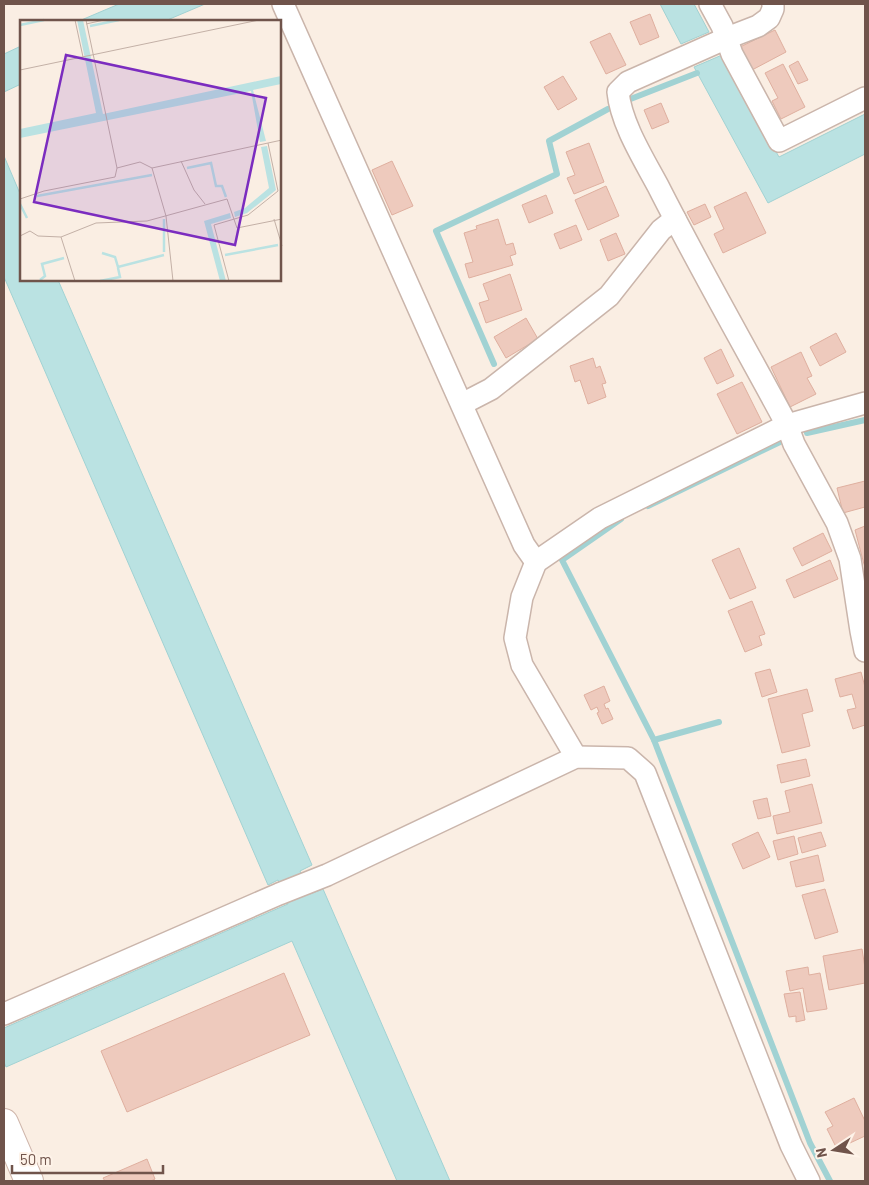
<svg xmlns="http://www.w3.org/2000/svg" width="869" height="1185" viewBox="0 0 869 1185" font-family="Barlow,sans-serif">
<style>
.water{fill:#bae2e2;stroke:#a1d2d3}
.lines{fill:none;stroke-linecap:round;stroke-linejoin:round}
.stream{stroke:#a1d2d3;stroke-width:6}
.building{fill:#eecabd;stroke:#dfaf9f}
.street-casing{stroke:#cab5ab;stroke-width:24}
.secondary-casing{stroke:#cfb6ab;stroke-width:30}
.street{stroke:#fff;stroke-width:21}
.secondary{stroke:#fff;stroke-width:28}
.inset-river{fill:none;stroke:#bae2e2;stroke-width:2.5}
.inset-road{fill:none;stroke:#c3b0a6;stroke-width:1}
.view{fill:#7b2cbf;fill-opacity:0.15;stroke:#7b2cbf;stroke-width:2.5}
.inset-edge{fill:none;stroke:#70544b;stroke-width:2.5}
</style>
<rect width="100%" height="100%" fill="#faeee3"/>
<g class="water">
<path d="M119 4H205L165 21H79Z"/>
<path d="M660 4H694L709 32 681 44Z"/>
<path d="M21 46V84L4 92V54Z"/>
<path d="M722 55 779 157 865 114V154L768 203 694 67Z"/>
<path d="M4 156 21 196V280H58L312 865 300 871 310 894 323 889 450 1181H397L292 941 6 1067 4 1062V1028L288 904 278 880 268 885 4 277Z"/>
</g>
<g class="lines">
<g class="stream">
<path d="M628 100 697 73"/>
<path d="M494 364 436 231 557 174 549 141 608 109"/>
<path d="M807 433 865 420"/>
<path d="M648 506 780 442"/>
<path d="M621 519 562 560 654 740 810 1143 830 1181"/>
<path d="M654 740 719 722"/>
</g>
</g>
<g class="building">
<path d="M650 14 659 37 640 45 630 22Z"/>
<path d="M775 30 786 52 752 70 740 47Z"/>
<path d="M610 33 626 65 606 74 590 42Z"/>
<path d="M798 61 808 80 798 84 789 66Z"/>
<path d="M783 64 805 107 781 119 772 101 778 98 765 73Z"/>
<path d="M563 76 577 99 558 110 544 87Z"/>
<path d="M661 103 669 122 652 129 644 110Z"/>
<path d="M589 143 604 182 574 194 567 178 575 175 566 152Z"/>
<path d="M392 161 413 206 392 215 372 170Z"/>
<path d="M606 186 619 216 588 230 575 200Z"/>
<path d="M746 192 766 233 723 253 714 234 724 229 714 207Z"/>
<path d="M546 195 553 213 529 223 522 205Z"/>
<path d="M705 204 711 217 694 225 687 212Z"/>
<path d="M498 219 506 245 513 243 516 254 510 256 513 265 469 278 465 264 473 262 464 233 477 229 476 226Z"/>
<path d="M576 225 582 240 560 249 554 234Z"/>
<path d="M616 233 625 254 608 261 600 240Z"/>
<path d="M510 274 522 310 486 323 479 303 489 300 483 284Z"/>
<path d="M526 318 538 339 506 358 494 337Z"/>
<path d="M836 333 846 352 820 366 810 347Z"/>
<path d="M721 349 734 376 717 384 704 358Z"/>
<path d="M801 352 812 376 807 378 816 394 790 407 771 367Z"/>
<path d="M593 358 596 368 600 366 606 383 602 384 606 397 588 404 580 380 575 382 570 366Z"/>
<path d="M742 382 762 422 737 434 717 394Z"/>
<path d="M865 481V507L843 513 837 488Z"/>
<path d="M865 526V568L855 530Z"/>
<path d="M823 533 832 551 802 566 793 548Z"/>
<path d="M739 548 756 588 730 599 712 560Z"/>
<path d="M830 560 838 579 794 598 786 580Z"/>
<path d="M752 601 765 634 759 636 762 645 745 652 728 611Z"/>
<path d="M770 669 777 692 762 697 755 673Z"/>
<path d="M861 672 865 687V725L853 729 847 710 856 708 852 694 840 697 835 679Z"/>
<path d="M604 686 610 701 604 704 606 709 608 708 613 719 602 724 597 713 599 712 597 707 591 710 584 695Z"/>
<path d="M807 689 813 711 802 714 810 746 782 753 768 699Z"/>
<path d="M806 759 810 776 781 783 777 765Z"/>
<path d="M812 784 822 823 777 834 773 816 790 812 785 791Z"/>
<path d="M767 798 771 816 758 819 753 801Z"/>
<path d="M758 832 770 857 743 869 732 844Z"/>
<path d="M821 832 826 846 802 853 798 838Z"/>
<path d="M794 836 798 854 778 860 773 841Z"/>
<path d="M818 855 824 881 796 887 790 862Z"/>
<path d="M825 889 838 932 815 939 802 895Z"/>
<path d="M862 949 865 968V983L829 990 823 956Z"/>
<path d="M808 967 809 975 820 973 827 1009 807 1012 803 988 790 991 786 971Z"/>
<path d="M284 973 310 1035 127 1112 101 1051Z"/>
<path d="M800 992 805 1020 796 1022V1016L789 1017 784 994Z"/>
<path d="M854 1098 865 1121V1136L837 1149 827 1129 833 1126 825 1112Z"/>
<path d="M147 1159 155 1179 151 1181H105L103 1178Z"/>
</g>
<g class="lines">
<defs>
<g id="street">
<path d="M283 4 524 545 536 562"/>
<path d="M710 4 722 26 732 54 779 141 865 98"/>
<path d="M773 4V9L769 18 758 26 727 38 628 82 618 92C621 123 643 158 658 186 699 267 744 345 787 425L794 444 837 523 850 559 861 631 865 651"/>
<path d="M462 404 491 389 609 296 661 230 675 219"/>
<path d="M576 757 522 665 515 638 522 597 536 562 600 518 787 425 865 403"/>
<path d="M4 1014 279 894 327 875 576 757 628 758 645 773 791 1145 809 1181"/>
</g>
<path id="secondary" d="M4 1123 29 1181"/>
</defs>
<use href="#street" class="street-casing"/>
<use href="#secondary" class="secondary-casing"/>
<use href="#street" class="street"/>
<use href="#secondary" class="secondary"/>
</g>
<g transform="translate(20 20)">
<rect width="261" height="261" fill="#faeee3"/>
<path d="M57 0H63L83 94 261 56V64L233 70 246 121 240 122 231 71 0 118V109L76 93ZM247 126 256 170 227 193 215 197 214 192 225 188 249 168 241 127ZM210 193 211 198 191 204 206 261H200L184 201Z" fill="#bae2e2"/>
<path class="inset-river" d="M0 5 24 0M70 6 99 0M167 148 191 143 196 166H202L206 177M17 176 132 155M0 184 7 198M144 199V232M82 233 95 237 98 247 144 235M205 235 258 225M20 260 25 256 22 244 44 238M80 261 100 257 98 248"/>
<path class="inset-road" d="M55 0 63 37M66 4 84 0M0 50 239 0M161 141 174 170 185 184M97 148 120 142 132 148 146 196 153 261M132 148 262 120M0 179 24 171 95 157 97 148 66 0M254 199 262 226M0 216 10 211 18 216 41 217 76 203 127 201 207 179 217 208 262 199M41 217 55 261M209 261 194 205 228 195 258 171 248 123"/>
<path class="view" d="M46 35 246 78 215 225 14 182Z"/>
<rect width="261" height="261" class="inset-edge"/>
</g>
<rect width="869" height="1185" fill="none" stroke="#70544b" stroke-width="10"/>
<g transform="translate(834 1150) rotate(258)" stroke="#fef3e9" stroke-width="4" paint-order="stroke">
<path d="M0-4L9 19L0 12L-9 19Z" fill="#70544b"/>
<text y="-8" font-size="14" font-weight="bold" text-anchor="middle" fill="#70544b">N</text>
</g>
<path d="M12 1165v8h151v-8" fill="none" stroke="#70544b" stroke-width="2.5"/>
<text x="20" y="1165" font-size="15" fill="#70544b" stroke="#fef3e9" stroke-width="4" paint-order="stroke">50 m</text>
</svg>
